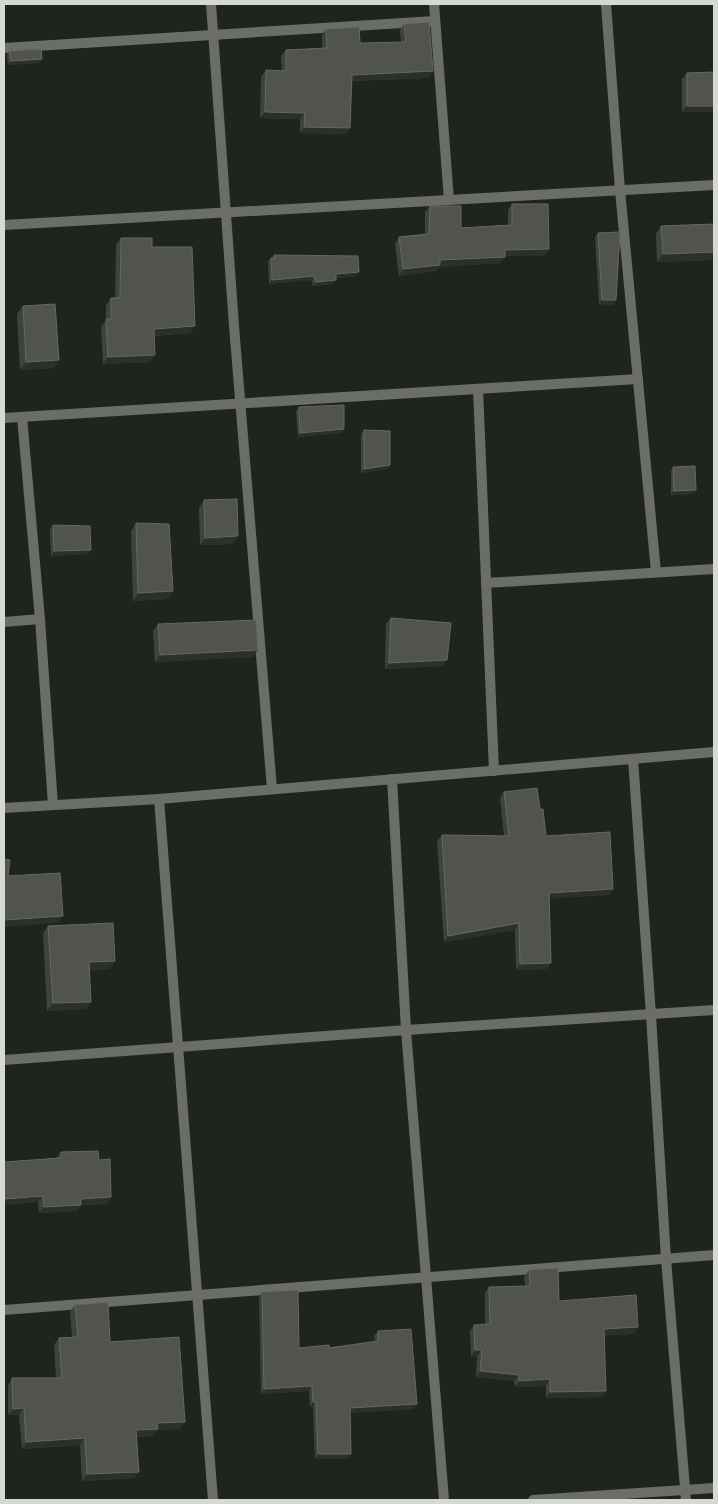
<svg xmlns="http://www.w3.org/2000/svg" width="718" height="1504" viewBox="0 0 718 1504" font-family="Signika,sans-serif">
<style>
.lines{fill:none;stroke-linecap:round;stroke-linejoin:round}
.minor{stroke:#6b6d69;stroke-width:10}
.wall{fill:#3f443b}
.shaded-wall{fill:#2c3128}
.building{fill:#50544c;stroke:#656961}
</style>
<rect width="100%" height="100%" fill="#1f241c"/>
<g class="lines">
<g class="minor">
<path d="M211 4 234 326 272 789"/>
<path d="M434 4 449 200"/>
<path d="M606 4 620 190 656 572"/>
<path d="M4 48 435 21"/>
<path d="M4 225 714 185"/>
<path d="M478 389 494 771"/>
<path d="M22 417 40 619 53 805"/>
<path d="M4 418 638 379"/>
<path d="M486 583 714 569"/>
<path d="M4 622 40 619"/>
<path d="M633 759 651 1015 666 1259 686 1500"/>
<path d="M392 779 406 1030 444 1500"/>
<path d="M159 799 213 1500"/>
<path d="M4 808 159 799 714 752"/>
<path d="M4 1060 406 1030 714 1010"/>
<path d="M4 1310 714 1255"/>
<path d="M533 1500 714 1488"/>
</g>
</g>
<g class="wall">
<path d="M404 24 433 71 428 78 351 81 350 128 346 134 300 133V119L260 118 261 77 266 70 282 71 281 56 286 50 322 49V35L326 29 360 43 401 42 400 30Z"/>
<path d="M9 51 42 59 39 63 8 65 7 55Z"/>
<path d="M714 72V112H682V79L687 73Z"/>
<path d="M512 204 544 256H505L500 263 439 267 436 271 399 276 395 244 399 237 425 234V212L430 206 461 228 508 225V210Z"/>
<path d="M714 224V260L657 262 656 234 661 226Z"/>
<path d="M598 233 613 305 599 304 595 237Z"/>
<path d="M121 238 152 247 195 326 190 333 154 336 150 362 103 364 101 327 106 320V305L111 298H115L116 245Z"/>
<path d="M274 255 356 276 336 278 333 284 313 286 312 280 269 284 268 262 271 258H272Z"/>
<path d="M23 306 54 368 20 370 17 314Z"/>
<path d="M299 407 344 429 342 433 298 437 296 411Z"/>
<path d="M364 430 390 465 387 469 361 473V434Z"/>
<path d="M673 467 694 494 671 495V471Z"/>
<path d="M204 500 238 536 233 544 200 545 199 508Z"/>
<path d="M136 523 168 599 133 601 131 531Z"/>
<path d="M53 525 91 550 88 554 51 556 50 529Z"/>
<path d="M391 618 443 666 385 669 386 624Z"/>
<path d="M158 624 253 657 155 662 153 631Z"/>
<path d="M504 792 540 809 546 836 613 889 609 895 549 898 551 963 547 969 516 970 515 930 444 942 437 841 442 835 504 836 500 798Z"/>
<path d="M48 926 115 961 109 969 89 970 91 1002 86 1009 47 1011 43 933Z"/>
<path d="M61 1152 99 1160 111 1197 107 1204 81 1205 77 1211 39 1213 38 1202 4 1205V1162L56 1158Z"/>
<path d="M529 1270 559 1301 638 1327 634 1334 604 1335 606 1391 602 1397 546 1398V1386L515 1387 514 1381 476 1377 477 1357H471L470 1331 474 1325 485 1324V1293L489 1287 525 1286 524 1277Z"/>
<path d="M262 1292 299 1348H329L375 1342 374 1336 378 1331 414 1409 350 1413 351 1454 347 1459H315L313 1407H310L309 1391 261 1394 259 1297Z"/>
<path d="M75 1305 110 1342 180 1429 157 1430 153 1436 137 1437 139 1472 134 1478 82 1481 80 1445 22 1449 19 1415H8V1385L12 1378H56L54 1345 59 1338 72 1337 70 1312Z"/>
</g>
<g class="shaded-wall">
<path d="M42 59 39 63 8 65 11 61Z"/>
<path d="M433 71 428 78 347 81 352 75Z"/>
<path d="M687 106H714V112H682Z"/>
<path d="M265 112 305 113 300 119 260 118Z"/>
<path d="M304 127 350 128 346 134 300 133Z"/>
<path d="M549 249 544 256H500L505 250Z"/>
<path d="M714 252V260L657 262 663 254Z"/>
<path d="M505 257 500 263 439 267 436 271 399 276 403 269 440 260Z"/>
<path d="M359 272 356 276 333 278 336 274Z"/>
<path d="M314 276 312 280 269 284 272 280Z"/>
<path d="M336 280 333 284 313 286 316 282Z"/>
<path d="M602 300H616L613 305 599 304Z"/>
<path d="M195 326 190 333 149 336 154 329Z"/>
<path d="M155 355 150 362 103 364 108 357Z"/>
<path d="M59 360 54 368 20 370 26 362Z"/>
<path d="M344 429 342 433 298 437 300 433Z"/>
<path d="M390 465 387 469 361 473 364 469Z"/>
<path d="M696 490 694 494 671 495 674 491Z"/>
<path d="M238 536 233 544 200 545 205 538Z"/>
<path d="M91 550 88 554 51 556 54 551Z"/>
<path d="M173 591 168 599 133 601 138 593Z"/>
<path d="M258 650 253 657 155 662 160 655Z"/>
<path d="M447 660 443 666 385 669 389 663Z"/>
<path d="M613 889 609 895 545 899 549 893Z"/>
<path d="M63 916 58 923 4 927V920Z"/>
<path d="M519 923 515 930 444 942 448 936Z"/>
<path d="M115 961 109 969 84 970 89 962Z"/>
<path d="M551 963 547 969 516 970 520 964Z"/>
<path d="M91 1002 86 1009 47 1011 53 1003Z"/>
<path d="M43 1196 38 1202 4 1205V1199Z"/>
<path d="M111 1197 107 1204 76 1205 81 1199Z"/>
<path d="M81 1205 77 1211 39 1213 44 1207Z"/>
<path d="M638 1327 634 1334 599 1336 604 1329Z"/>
<path d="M475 1350H482L477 1357H471Z"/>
<path d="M480 1371 519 1375 514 1381 476 1377Z"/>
<path d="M550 1379 546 1386 515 1387 519 1381Z"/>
<path d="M312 1386 309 1391 261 1394 264 1389Z"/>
<path d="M606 1391 602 1397 546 1398 550 1392Z"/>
<path d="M313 1402H316L313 1407H310Z"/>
<path d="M417 1404 414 1409 347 1413 350 1408Z"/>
<path d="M24 1408 19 1415H8L13 1409Z"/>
<path d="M185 1422 180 1429 157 1430 153 1436 131 1437 136 1430 157 1423Z"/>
<path d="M85 1438 80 1445 22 1449 26 1442Z"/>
<path d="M318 1454H351L347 1459H315Z"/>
<path d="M139 1472 134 1478 82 1481 87 1474Z"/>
</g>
<g class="building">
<path d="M429 22 433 71 352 75 350 128 304 127 305 113 265 112 266 70 286 71V50L327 48 326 29 359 27 360 43 406 42 404 24Z"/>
<path d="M41 49 42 59 11 61 9 51Z"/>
<path d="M714 72V106H687V73Z"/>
<path d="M512 204H548L549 249 505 250V257L440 260V265L403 269 399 237 429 234 430 206H461V228L512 225Z"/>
<path d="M714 224V252L663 254 661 226Z"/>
<path d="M620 232 616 300H602L598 233Z"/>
<path d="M121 238H152V247H192L195 326 154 329 155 355 108 357 106 319H111V298H120Z"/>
<path d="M274 255 358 256 359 272 336 274V280L316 282 314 276 272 280 271 258H274Z"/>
<path d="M55 304 59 360 26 362 23 306Z"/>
<path d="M344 405V429L300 433 299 407Z"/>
<path d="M364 430 390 431V465L364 469Z"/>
<path d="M695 466 696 490 674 491 673 467Z"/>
<path d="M237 499 238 536 205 538 204 500Z"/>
<path d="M136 523 169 524 173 591 138 593Z"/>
<path d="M53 525 90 526 91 550 54 551Z"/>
<path d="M391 618 451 623 447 660 389 663Z"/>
<path d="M256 620 258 650 160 655 158 624Z"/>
<path d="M537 788 540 809H543L546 836 610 832 613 889 549 893 551 963 520 964 519 923 448 936 442 835 509 836 504 792Z"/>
<path d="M4 859 10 860 8 876 60 873 63 916 4 920Z"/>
<path d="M113 923 115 961 89 962 91 1002 53 1003 48 926Z"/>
<path d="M98 1151 99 1160 110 1159 111 1197 81 1199V1205L44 1207 43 1196 4 1199V1162L61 1158V1152Z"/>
<path d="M558 1268 559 1301 636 1295 638 1327 604 1329 606 1391 550 1392V1379L519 1381V1375L480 1371 482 1350H475L474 1325 490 1324 489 1287 530 1286 529 1270Z"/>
<path d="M298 1290 299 1348 329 1345V1348L378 1341V1331L411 1329 417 1404 350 1408 351 1454H318L316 1402H313L312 1386 264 1389 262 1292Z"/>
<path d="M108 1302 110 1342 179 1337 185 1422 157 1423 158 1429 136 1430 139 1472 87 1474 85 1438 26 1442 24 1408 13 1409 12 1378H62L59 1338 78 1337 75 1305Z"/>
</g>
<rect width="718" height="1504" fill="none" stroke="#d6d9d3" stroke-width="10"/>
</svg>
